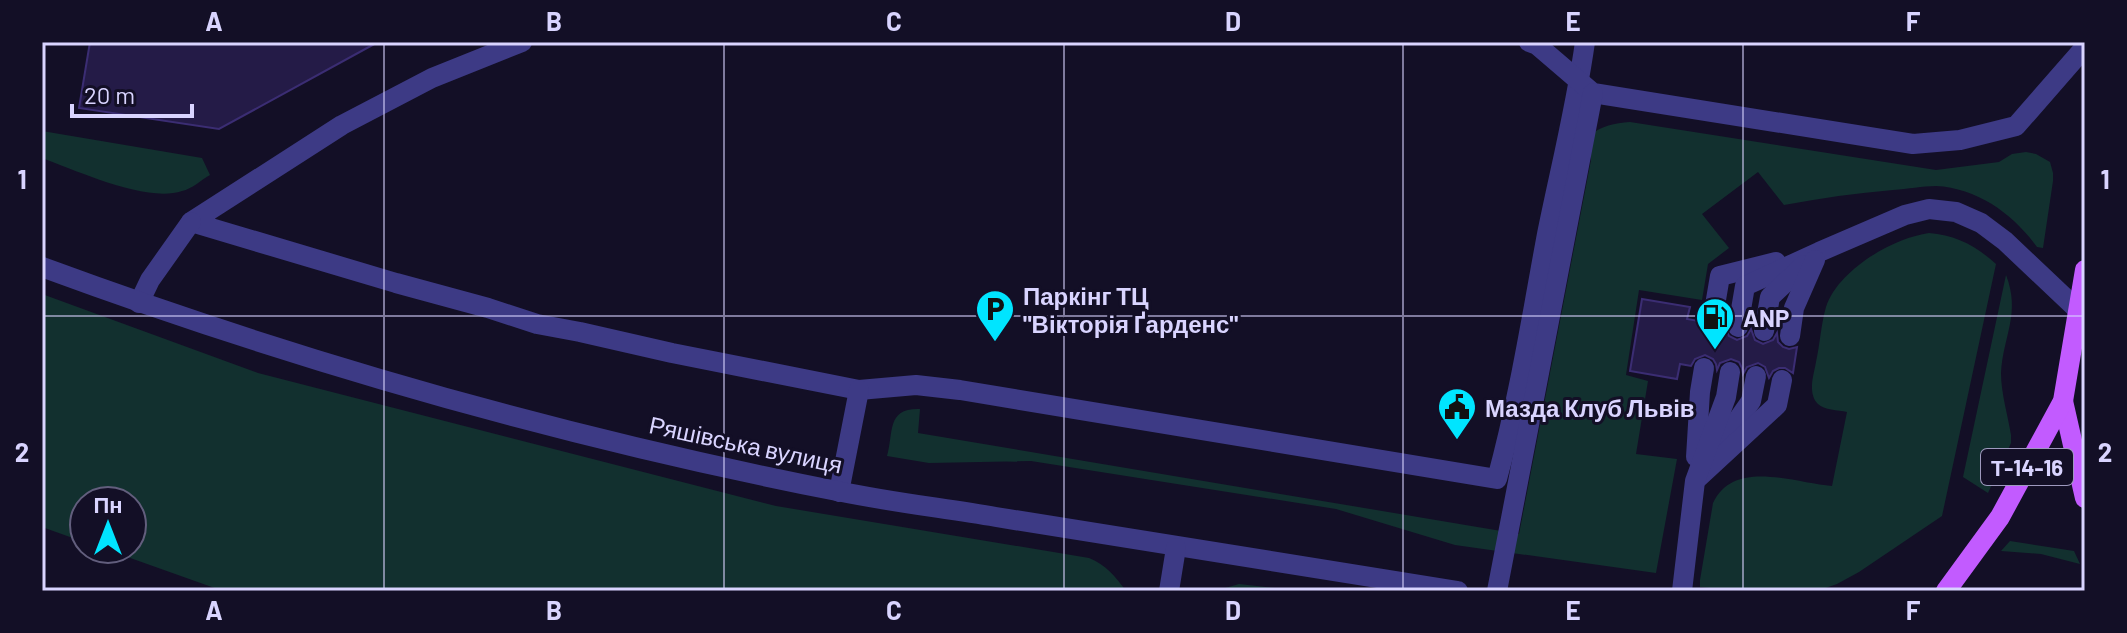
<svg xmlns="http://www.w3.org/2000/svg" width="2127" height="633" viewBox="0 0 2127 633" font-family="Barlow,sans-serif">
<style>
.green{fill:#12302f}
.building{fill:#241b47;stroke:#3b2d73;stroke-width:2}
.lines{fill:none;stroke-linecap:round;stroke-linejoin:round}
.lane{stroke:#3d3a85;stroke-width:20}
.street{stroke:#3d3a85;stroke-width:20}
.primary{stroke:#c25bff;stroke-width:20}
.grid{fill:none;stroke:#d9d4ff;stroke-width:2;stroke-opacity:0.55}
.labels{text-anchor:middle;dominant-baseline:central;stroke-width:6;stroke-linejoin:round;paint-order:stroke}
.shield{fill:#130f26;stroke:#9e99be;stroke-width:2}
.shield-label{font-size:22px;font-weight:bold;fill:#d9d4ff}
.poi-label{font-size:24px;font-weight:bold;fill:#d9d4ff;stroke:#130f26;text-anchor:start}
.street-label{font-size:24px;fill:#d9d4ff;stroke:#130f26}
.neatline{fill:none;stroke:#d9d4ff;stroke-width:3}
.grid-label{font-size:26px;text-anchor:middle;font-weight:bold;fill:#d9d4ff}
</style>
<rect width="100%" height="100%" fill="#130f26"/>
<g class="green">
<path d="M1630 122 1936 170 1999 162 2012 154 2026 152 2036 154 2050 162 2053 173V181L2043 248 2037 247C2014 215 1978 188 1936 186 1922 186 1908 189 1893 190 1856 193 1821 198 1784 205L1758 172 1702 214 1729 248 1708 264 1702 300 1639 290 1626 375 1648 381 1636 454 1677 459 1656 573 1455 545 1336 509 1031 461 929 463 887 456C894 432 886 408 920 409L918 433 1519 534 1591 160 1590 135C1602 126 1614 123 1630 122Z"/>
<path d="M42 131 202 158 210 175C201 180 192 189 182 191 146 203 78 171 42 158Z"/>
<path d="M1929 233C1956 235 1976 246 1996 264L1942 516 1859 572 1837 584 1817 591H1737L1700 587V580L1713 503C1734 458 1794 483 1832 486L1847 412C1838 410 1824 410 1818 404 1807 393 1814 374 1816 362 1820 344 1821 324 1826 307 1838 270 1893 238 1929 233Z"/>
<path d="M2006 275C2021 314 2003 336 2001 373 2001 393 2008 416 2011 435V443L1988 493 1963 477Z"/>
<path d="M42 294 258 373 776 506 1089 558C1106 565 1115 576 1126 591H223L105 549H132V501H84V542L42 527Z"/>
<path d="M2010 541 2074 551 2080 564 2041 554 2001 551Z"/>
<path d="M1239 584 1302 591H1215Z"/>
</g>
<g class="building">
<path d="M90 42H378L219 129 79 108Z"/>
<path d="M1642 299 1690 307 1687 319 1699 321 1700 328 1709 336 1717 335 1722 331 1725 325 1729 336 1737 340 1747 336 1751 329 1755 340 1763 344 1773 340 1777 333 1778 342 1783 347 1789 349 1797 347 1793 373 1785 368H1779L1773 371 1769 378 1765 367 1758 363 1747 367 1743 374 1742 368 1739 362 1731 359 1720 363 1717 370 1716 364 1713 359 1705 355 1695 359 1691 366 1680 364 1677 379 1630 371Z"/>
</g>
<g class="lines">
<g class="lane">
<path d="M522 42 432 78 342 125 191 222 396 283 488 308 537 324 580 332 672 353 859 390 916 385 960 390 1497 479C1519 398 1532 315 1547 234 1560 170 1576 107 1585 42"/>
<path d="M1529 42 1537 45 1593 93 1913 144 1960 140 2016 126 2085 47"/>
<path d="M139 303 150 280 191 222"/>
<path d="M1712 323 1720 276 1776 262"/>
<path d="M1738 327 1745 286 1819 252 1905 215 1929 209 1956 212 1981 223 2005 241 2079 311"/>
<path d="M1764 331 1770 297 1804 265"/>
<path d="M1790 336 1794 308 1815 260"/>
<path d="M1718 448 1751 401 1756 376"/>
<path d="M1696 457 1700 392 1704 368"/>
<path d="M1698 478 1777 405 1782 380"/>
<path d="M839 492 859 390"/>
<path d="M1497 591 1593 93"/>
<path d="M1682 591 1695 481 1726 397 1730 372"/>
</g>
<g class="street">
<path d="M42 267C300 362 567 438 837 491 890 502 943 508 996 517 1150 543 1304 567 1458 591"/>
<path d="M1169 591 1176 548"/>
</g>
<g class="primary">
<path d="M2063 401 2085 498"/>
<path d="M1946 591 2000 517 2063 401 2085 270"/>
</g>
</g>
<path class="grid" d="M384 42V591M724 42V591M1064 42V591M1403 42V591M1743 42V591M42 316H2085"/>
<defs>
<symbol id="parking-pin" viewBox="-11 -11 22 30"><path d="M0 17L-7.5 6A9.5 9.5 0 1 1 7.5 6Z" fill="#00e5ff" stroke="#130f26"/><path d="M-3.5-5.5H1a3.5 3.5 0 0 1 0 7H-1V5.5H-3.5ZM-1-3.4V-.6H.8a1.4 1.4 0 0 0 0-2.8Z" fill="#111"/></symbol>
<symbol id="fuel-pin" viewBox="-11 -11 22 30"><path d="M0 17L-7.5 6A9.5 9.5 0 1 1 7.5 6Z" fill="#00e5ff" stroke="#130f26"/><path d="M-5.5-6h7V0h2V4h1.3V-2.5L3-4.5l.8-.8L6-3V5H2.5V1h-1V6h-7ZM-4.2-4.7v3.2H.2V-4.7Z" fill="#111"/></symbol>
<symbol id="civic-pin" viewBox="-11 -11 22 30"><path d="M0 17L-7.5 6A9.5 9.5 0 1 1 7.5 6Z" fill="#00e5ff" stroke="#130f26"/><path d="M-.6-6.5H3V-4.5H.6V-3L4-1V1h2V6H-6V1h2V-1L-.6-3ZM-1.2 2.5V6h2.4V2.5Z" fill="#111"/></symbol>
</defs>
<g fill-rule="evenodd">
<use href="#parking-pin" x="973" y="287" width="44" height="60"/>
<use href="#fuel-pin" x="1693" y="295" width="44" height="60"/>
<use href="#civic-pin" x="1435" y="385" width="44" height="60"/>
</g>
<g class="labels">
<rect class="shield" x="1981" y="449" width="92" height="36" rx="6"/>
<g class="shield-label">
<text x="2027" y="467">Т-14-16</text>
</g>
<g class="poi-label">
<text x="1023" y="295">Паркінг ТЦ<tspan x="1023" dy="28">"Вікторія Ґарденс"</tspan></text>
<text x="1743" y="317">ANP</text>
<text x="1485" y="407">Мазда Клуб Львів</text>
</g>
<g class="street-label">
<text transform="translate(746 444) rotate(12)">Ряшівська вулиця</text>
</g>
</g>
<rect width="2127" height="633" fill="none" stroke="#130f26" stroke-width="88"/>
<g transform="translate(108 525)"><circle r="38" fill="#130f26" stroke="#625e7d" stroke-width="2"/>
<path d="M0-6L14 30L0 20L-14 30Z" fill="#00e5ff"/>
<text y="-12" font-size="22" font-weight="bold" text-anchor="middle" fill="#d9d4ff">Пн</text>
</g>
<path d="M72 104v12h120v-12" fill="none" stroke="#d9d4ff" stroke-width="4"/>
<text x="84" y="104" font-size="24" fill="#d9d4ff" stroke="#130f26" stroke-width="6" paint-order="stroke">20 m</text>
<rect x="44" y="44" width="2039" height="545" class="neatline"/>
<g class="grid-label">
<text x="214" y="31">A</text>
<text x="554" y="31">B</text>
<text x="894" y="31">C</text>
<text x="1233" y="31">D</text>
<text x="1573" y="31">E</text>
<text x="1913" y="31">F</text>
<text x="22" y="189">1</text>
<text x="2105" y="189">1</text>
<text x="22" y="462">2</text>
<text x="2105" y="462">2</text>
<text x="214" y="620">A</text>
<text x="554" y="620">B</text>
<text x="894" y="620">C</text>
<text x="1233" y="620">D</text>
<text x="1573" y="620">E</text>
<text x="1913" y="620">F</text>
</g>
</svg>
